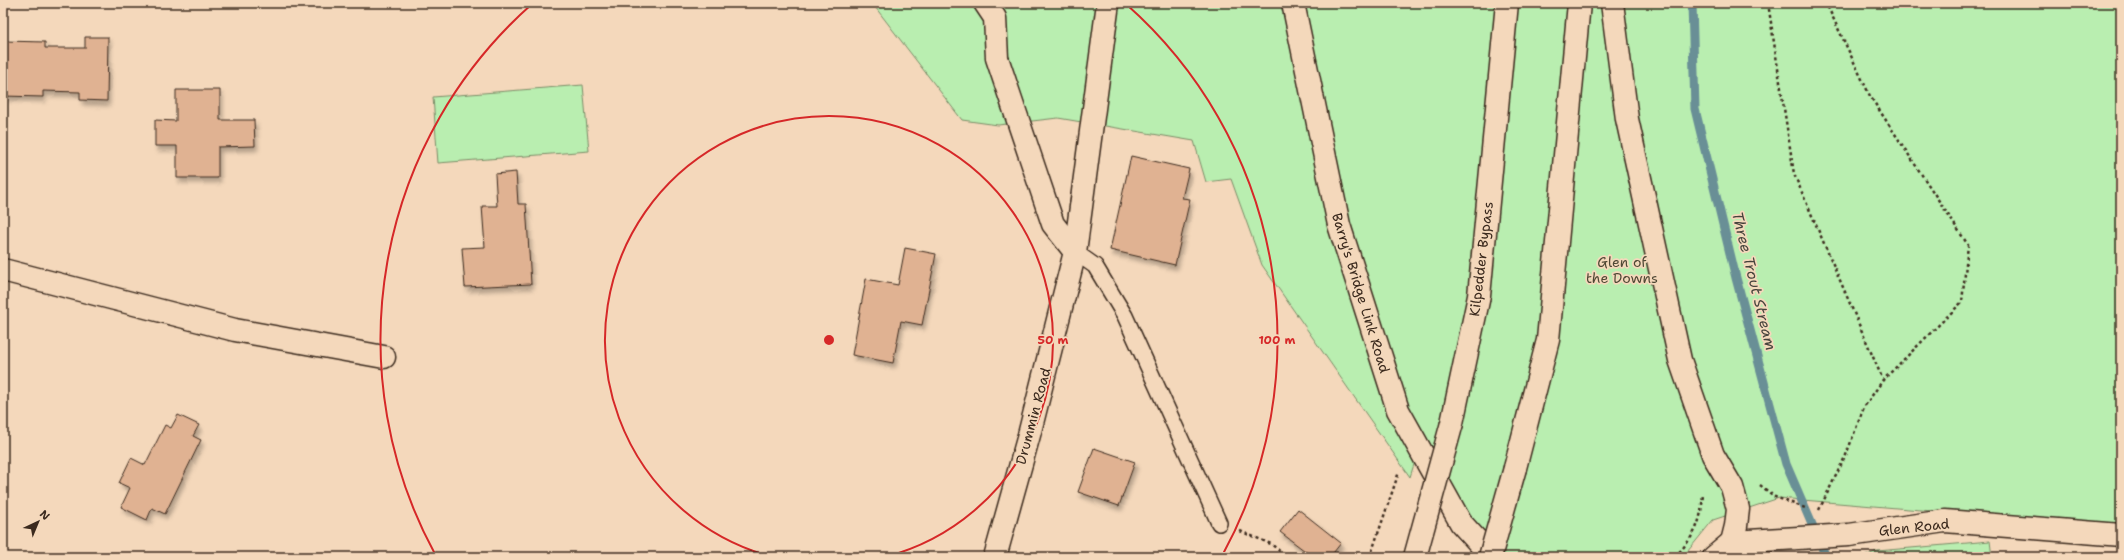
<svg xmlns="http://www.w3.org/2000/svg" width="2124" height="560" viewBox="0 0 2124 560" font-family="'Shantell Sans',sans-serif">
<style>
.green{fill:#b9eeb0;stroke:#7a8c67}
.lines{fill:none;stroke-linecap:round;stroke-linejoin:round}
.stream{stroke:#698f96;stroke-width:9}
.building{fill:#e0b292;stroke:#3b2a1e;filter:url(#shadow)}
.service-casing{stroke:#3b2a1e;stroke-width:18}
.minor-casing{stroke:#3b2a1e;stroke-width:25}
.secondary-casing{stroke:#3b2a1e;stroke-width:25}
.trunk-casing{stroke:#3b2a1e;stroke-width:25}
.path{stroke:#3b2a1e;stroke-width:2.5;stroke-dasharray:3 3;stroke-linecap:butt}
.service{stroke:#f4d8bb;stroke-width:15}
.minor{stroke:#f4d8bb;stroke-width:22}
.secondary{stroke:#f4d8bb;stroke-width:22}
.trunk{stroke:#f4d8bb;stroke-width:22}
.trunk-bridge-casing{stroke:#3b2a1e;stroke-width:25;stroke-linecap:butt}
.trunk-bridge{stroke:#f4d8bb;stroke-width:22}
.ring{fill:none;stroke:#d62828;stroke-width:2}
.labels{text-anchor:middle;dominant-baseline:central;stroke-width:3.5;stroke-linejoin:round;paint-order:stroke}
.street-label{font-size:14px;fill:#3b2a1e;stroke:#f4d8bb}
.park-label{font-size:14px;fill:#4e4734;stroke:#f4d8bb}
.water-label{font-size:15px;font-style:italic;fill:#46433c;stroke:#f4d8bb}
.centre{fill:#d62828;stroke:#f4d8bb;stroke-width:2}
.ring-label{font-size:12px;text-anchor:middle;font-weight:bold;fill:#d62828;stroke:#f4d8bb;stroke-width:3.5;stroke-linejoin:round;paint-order:stroke}
</style>
<defs>
<filter id="shadow"><feDropShadow dx="2.5" dy="4.5" stdDeviation="2" flood-color="#0004"/></filter>
</defs>
<rect width="100%" height="100%" fill="#f4d8bb"/>
<filter id="ink" filterUnits="userSpaceOnUse"><feTurbulence type="fractalNoise" baseFrequency=".025" numOctaves="2"/><feDisplacementMap in="SourceGraphic" scale="8" xChannelSelector="R" yChannelSelector="G"/><feConvolveMatrix kernelMatrix="1 2 1 2 8 2 1 2 1" color-interpolation-filters="sRGB"/></filter>
<g filter="url(#ink)">
<g class="green">
<path d="M872 3H2121V527L1779 498 1713 520 1683 557H1504L1422 468 1416 458 1410 477 1262 265 1231 179 1206 182 1194 141 1058 118 998 125 962 120Z"/>
<path d="M583 85 589 151 438 163 433 97Z"/>
<path d="M1990 541 1992 557H1864L1877 551Z"/>
</g>
<g class="lines">
<path class="stream" d="M1692 3 1695 109 1736 278 1786 464 1826 557"/>
</g>
<g class="building">
<path d="M85 37H108L107 101 80 100V92L43 91V97L3 96V41L45 42V48H85Z"/>
<path d="M176 90H220V120H254L255 146 218 147V178H177V146H155V120L176 121Z"/>
<path d="M1131 156 1189 169 1182 198 1190 199 1175 265 1110 250Z"/>
<path d="M516 172 518 204H526L531 284 465 287 462 248 485 247 482 206H497L495 174Z"/>
<path d="M905 248 936 254 922 325 901 321 893 363 852 355 866 279 898 285Z"/>
<path d="M178 415 199 425 193 436 201 440 165 514 152 508 147 520 121 507 130 488 119 483 131 458 145 465 165 425 171 428Z"/>
<path d="M1094 448 1135 462 1119 506 1078 492Z"/>
<path d="M1298 509 1341 543 1330 557H1313L1280 532Z"/>
</g>
<g class="lines">
<defs>
<path id="service" d="M1075 252 1095 266 1125 316 1219 523"/>
<g id="minor">
<path d="M985 3 995 18 997 58 1053 224 1075 252 1029 435 995 557"/>
<path d="M3 270 235 330 384 357"/>
</g>
<g id="secondary">
<path d="M1293 3 1339 225 1398 410 1461 523 1492 557"/>
<path d="M1714 557 1732 542 1849 535 1945 521 2121 535"/>
</g>
<g id="trunk">
<path d="M1612 3 1627 119 1680 360 1713 455 1732 487 1738 509 1736 526 1732 542"/>
<path d="M1075 252 1108 3"/>
<path d="M1452 423 1479 296 1507 3"/>
<path d="M1515 468 1548 340 1579 3"/>
</g>
</defs>
<use href="#service" class="service-casing"/>
<use href="#minor" class="minor-casing"/>
<use href="#secondary" class="secondary-casing"/>
<use href="#trunk" class="trunk-casing"/>
<g class="path">
<path d="M1768 3 1794 174 1883 380"/>
<path d="M1760 485 1775 497 1808 509"/>
<path d="M1819 510 1846 455 1864 407 1883 380 1962 302 1968 245 1870 96 1826 3"/>
<path d="M1240 531 1271 544 1287 557"/>
<path d="M1370 557 1399 472"/>
<path d="M1675 557C1696 534 1701 524 1703 493"/>
</g>
<use href="#service" class="service"/>
<use href="#minor" class="minor"/>
<use href="#secondary" class="secondary"/>
<use href="#trunk" class="trunk"/>
<defs>
<g id="trunk-bridge">
<path d="M1415 557 1452 423"/>
<path d="M1490 557 1515 468"/>
</g>
</defs>
<use href="#trunk-bridge" class="trunk-bridge-casing"/>
<use href="#trunk-bridge" class="trunk-bridge"/>
</g>
</g>
<g class="ring">
<path d="M773 557A224 224 0 1 1 885 557"/>
<path d="M435 554A448 448 0 0 1 532 4M1126 4A448 448 0 0 1 1223 554"/>
</g>
<g class="labels">
<g class="street-label">
<text transform="translate(1481 259) rotate(-83)">Kilpedder Bypass</text>
<text transform="translate(1361 293) rotate(73)">Barry's Bridge Link Road</text>
<text transform="translate(1033 416) rotate(-75)">Drummin Road</text>
<text transform="translate(1914 527) rotate(-6)">Glen Road</text>
</g>
<g class="park-label">
<text x="1622" y="262">Glen of<tspan x="1622" dy="16">the Downs</tspan></text>
</g>
<g class="water-label">
<text transform="translate(1754 281) rotate(76)">Three Trout Stream</text>
</g>
</g>
<circle cx="829" cy="340" r="6" class="centre"/>
<g class="ring-label">
<text x="1053" y="344">50 m</text>
<text x="1277" y="344">100 m</text>
</g>
<rect width="2124" height="560" fill="none" stroke="#f4d8bb" stroke-width="16"/>
<rect x="8" y="8" width="2108" height="544" fill="none" stroke="#3b2a1e" stroke-width="1.5" filter="url(#ink)"/>
<g transform="translate(38 522) rotate(44)" stroke="#f4d8bb" stroke-width="3" paint-order="stroke">
<path d="M0-3L7 15L0 10L-7 15Z" fill="#3b2a1e"/>
<text y="-6" font-size="11" font-weight="bold" text-anchor="middle" fill="#3b2a1e">N</text>
</g>
</svg>
